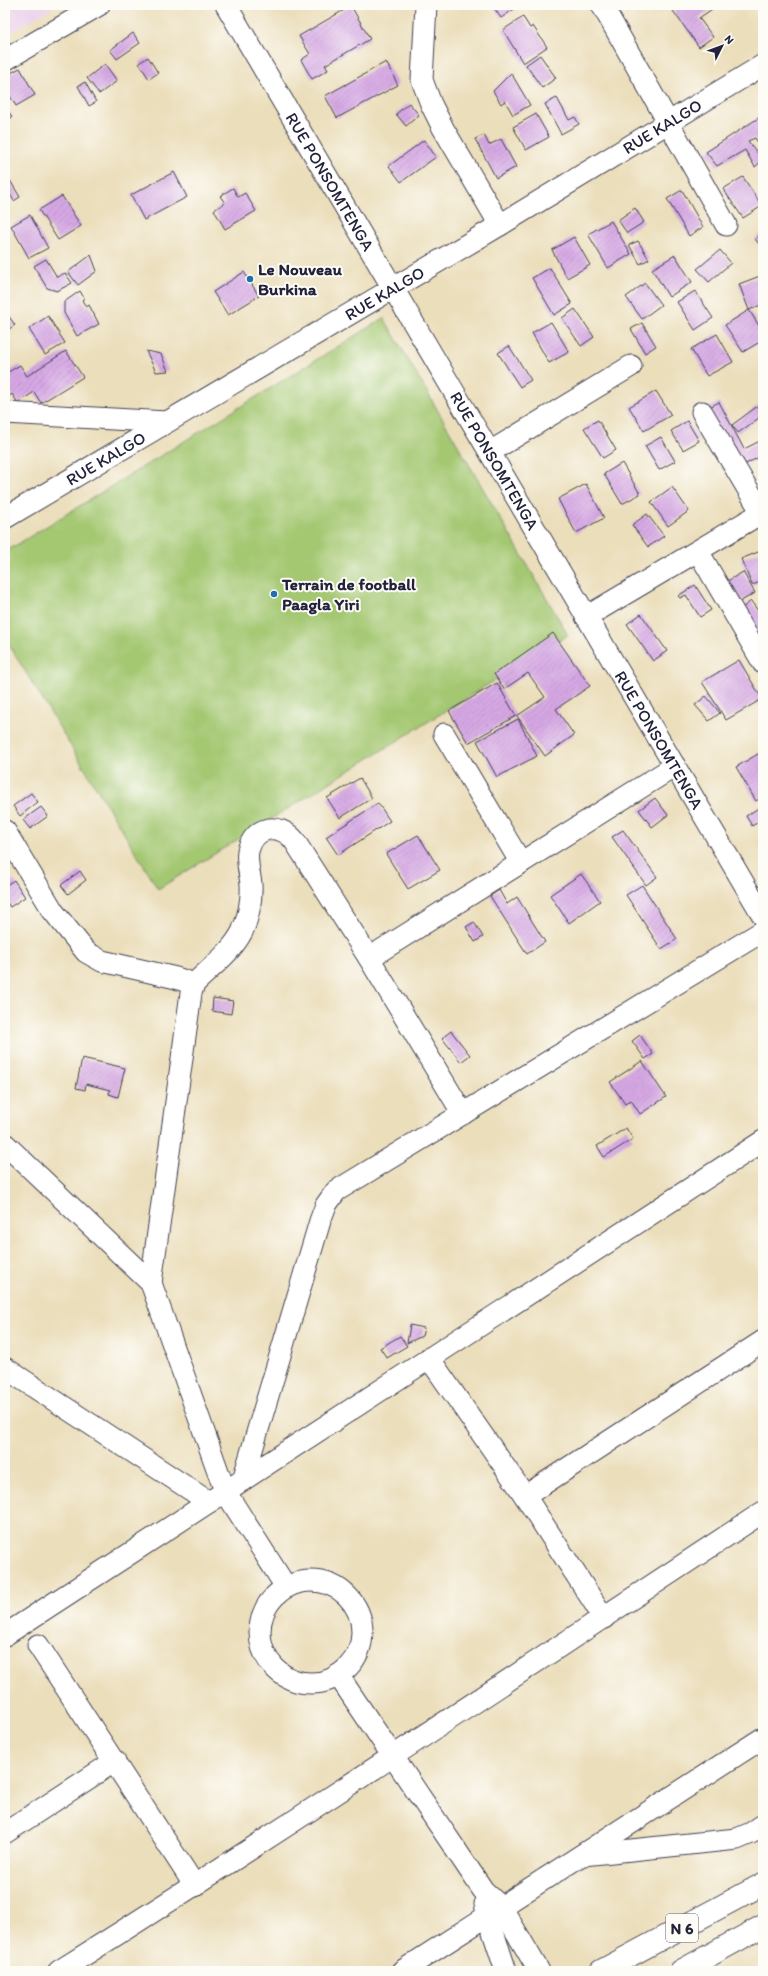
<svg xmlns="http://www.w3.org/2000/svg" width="768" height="1976" viewBox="0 0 768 1976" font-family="Itim,sans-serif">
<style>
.built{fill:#ebd1eb}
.pitch{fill:#a4c872;stroke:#637556}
.building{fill:url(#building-hatch)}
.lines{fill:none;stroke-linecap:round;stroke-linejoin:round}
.minor-casing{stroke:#403e4e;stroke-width:23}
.primary-casing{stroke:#403e4e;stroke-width:24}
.minor{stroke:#fff;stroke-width:21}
.primary{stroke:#fff;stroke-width:22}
.poi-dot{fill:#1f6fb2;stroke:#fdfcf7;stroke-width:1.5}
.labels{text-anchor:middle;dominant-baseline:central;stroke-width:4;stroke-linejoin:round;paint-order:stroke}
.shield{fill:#fdfcf7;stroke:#646373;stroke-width:1}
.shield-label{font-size:16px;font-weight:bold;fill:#22223b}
.street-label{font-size:17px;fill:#22223b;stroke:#fdfcf7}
.poi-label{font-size:17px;font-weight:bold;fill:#22223b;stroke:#fdfcf7;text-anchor:start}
</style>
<defs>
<pattern id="building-hatch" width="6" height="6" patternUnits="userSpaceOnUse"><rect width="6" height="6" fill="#d5a7e4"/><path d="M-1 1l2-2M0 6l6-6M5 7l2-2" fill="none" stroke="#b78fc4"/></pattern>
</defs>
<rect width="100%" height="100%" fill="#fdfcf7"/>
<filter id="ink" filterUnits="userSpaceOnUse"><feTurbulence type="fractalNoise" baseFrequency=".025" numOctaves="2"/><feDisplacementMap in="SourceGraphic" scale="8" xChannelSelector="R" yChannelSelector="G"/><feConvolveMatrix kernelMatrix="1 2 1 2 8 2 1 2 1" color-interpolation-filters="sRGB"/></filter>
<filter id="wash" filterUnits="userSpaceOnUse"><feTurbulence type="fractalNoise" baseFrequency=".012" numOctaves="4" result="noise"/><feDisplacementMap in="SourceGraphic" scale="16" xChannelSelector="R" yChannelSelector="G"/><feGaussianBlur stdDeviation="0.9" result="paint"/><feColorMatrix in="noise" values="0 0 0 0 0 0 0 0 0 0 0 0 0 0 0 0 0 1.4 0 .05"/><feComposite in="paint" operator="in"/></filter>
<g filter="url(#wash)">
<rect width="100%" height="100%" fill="#ebdebb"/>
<path class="built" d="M5 5H57L5 36Z"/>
<path class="pitch" d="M384 318 568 635 158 889 5 638V552Z"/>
<g id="blocks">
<g class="building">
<path d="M492 5H520L501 18Z"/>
<path d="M681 5H718L699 18 713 37 699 47 673 11Z"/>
<path d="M351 6 370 39 325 65 328 70 312 79 301 60 310 54 299 36Z"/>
<path d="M523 17 530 28 533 26 547 47 523 63 503 30Z"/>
<path d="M133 33 140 43 117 59 110 50Z"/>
<path d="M540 55 556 78 542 88 526 65Z"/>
<path d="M148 57 158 73 149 79 139 63Z"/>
<path d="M386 62 398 85 337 118 325 96Z"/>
<path d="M105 64 117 81 99 94 87 78Z"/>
<path d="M20 68 35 95 16 106 5 88V76Z"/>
<path d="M511 73 530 105 513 115 505 101 501 104 493 91Z"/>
<path d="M85 82 96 102 89 106 78 86Z"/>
<path d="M557 98 569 120 575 117 579 124 561 134 545 104Z"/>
<path d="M409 103 419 115 406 126 396 114Z"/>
<path d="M5 106 12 117 5 122Z"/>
<path d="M536 114 549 137 526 150 513 127Z"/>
<path d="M763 115V150L755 138 748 141 763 160 755 167 745 150 717 166 706 152Z"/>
<path d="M484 135 489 145 501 139 516 167 496 178 475 139Z"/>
<path d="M424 140 436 157 401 182 389 166Z"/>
<path d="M174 172 187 197 144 220 131 195Z"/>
<path d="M8 177 20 197 14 201 5 186V178Z"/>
<path d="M743 177 762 206 743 218 723 189Z"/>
<path d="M233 188 238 197 245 193 256 211 225 229 214 210 225 203 220 196Z"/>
<path d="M682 190 703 227 689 236 667 199Z"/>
<path d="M62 196 81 226 58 240 39 210Z"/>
<path d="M635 208 644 222 627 233 618 220Z"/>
<path d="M30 215 48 248 29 258 11 226Z"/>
<path d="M611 221 631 254 608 268 588 234Z"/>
<path d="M763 233V249L755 239Z"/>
<path d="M574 237 590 265 567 278 552 250Z"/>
<path d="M638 241 649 259 640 264 629 245Z"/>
<path d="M720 250 731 263 709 282 697 269Z"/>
<path d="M91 255 97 271 78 285 68 272Z"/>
<path d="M675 255 692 282 669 297 652 269Z"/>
<path d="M46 259 57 277 65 273 72 283 57 291 47 288 34 266Z"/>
<path d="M550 268 572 304 554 315 532 278Z"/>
<path d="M244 272 259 296 228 315 213 292Z"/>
<path d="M760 276 763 285V304L749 310 739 284Z"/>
<path d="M645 283 661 305 642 319 626 297Z"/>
<path d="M80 291 84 298 82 300 86 307 89 305 99 324 77 336 64 313V302Z"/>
<path d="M695 291 713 318 695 330 677 302Z"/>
<path d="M575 309 594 337 581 346 562 318Z"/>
<path d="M749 310 763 332V340L743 352 725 325Z"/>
<path d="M5 311 15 325 5 332Z"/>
<path d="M48 316 65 343 45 355 29 329Z"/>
<path d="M551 322 569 352 549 363 532 333Z"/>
<path d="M642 323 656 346 645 353 631 329Z"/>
<path d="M717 334 733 362 707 376 691 349Z"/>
<path d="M509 346 531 380 520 387 498 353Z"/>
<path d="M66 351 83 377 41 403 34 392 18 403 12 394 5 399V374L20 365 27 376Z"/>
<path d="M146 351 161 354 168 371 156 372Z"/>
<path d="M656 391 671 415 644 431 629 407Z"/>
<path d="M719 402 744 449 760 441 763 447V455L740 467 708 408Z"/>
<path d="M763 402V415L738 433 732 425Z"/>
<path d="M598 420 616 450 603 458 584 428Z"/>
<path d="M687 421 699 441 683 450 671 431Z"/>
<path d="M661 437 675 461 659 470 645 446Z"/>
<path d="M622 463 640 494 622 504 604 474Z"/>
<path d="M586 484 604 518 576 533 558 499Z"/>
<path d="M672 487 689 511 668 526 651 502Z"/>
<path d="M647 514 664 536 648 547 632 525Z"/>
<path d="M763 550V581L752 585 741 559Z"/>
<path d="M743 572 755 593 736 604 724 583Z"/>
<path d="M695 585 711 610 700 617 686 595 680 598 678 596Z"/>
<path d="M751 601 763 618V630L754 636 737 612Z"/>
<path d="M641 614 667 651 653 661 627 624Z"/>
<path d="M553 633 590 686 556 709 574 735 545 756 517 716 545 697 528 673 504 689 494 674Z"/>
<path d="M739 660 762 699 726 720 702 682Z"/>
<path d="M497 683 516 716 468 743 449 711Z"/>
<path d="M706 696 720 713 709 721 695 705Z"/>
<path d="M518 719 537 756 497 777 477 741Z"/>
<path d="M763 751V796L756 801 736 767Z"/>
<path d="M360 778 372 798 340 818 327 798Z"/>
<path d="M31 793 38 802 20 816 13 806Z"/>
<path d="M655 798 668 815 652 827 639 810Z"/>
<path d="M378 803 390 821 338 855 326 837Z"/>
<path d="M41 807 48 816 30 829 23 820Z"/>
<path d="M760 807 763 811V819L752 826 746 816Z"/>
<path d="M623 830 657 877 646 885 612 837Z"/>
<path d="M418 835 440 870 408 889 386 854Z"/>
<path d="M80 871 86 880 68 894 61 885Z"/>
<path d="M581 874 600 901 569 923 550 895Z"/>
<path d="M14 880 25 897 10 907 5 900V886Z"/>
<path d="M642 885 677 939 661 949 626 895Z"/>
<path d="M499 890 507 904 517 897 545 942 527 954 490 896Z"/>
<path d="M474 922 483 937 475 942 466 927Z"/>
<path d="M213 998 233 1001 231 1014 212 1011Z"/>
<path d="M451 1031 470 1055 461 1062 442 1038Z"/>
<path d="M640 1035 653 1054 645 1059 632 1041Z"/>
<path d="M82 1058 125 1068 118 1097 109 1094 110 1090 86 1084 85 1090 76 1088Z"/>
<path d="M642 1061 666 1097 640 1114 631 1100 625 1104 610 1082Z"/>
<path d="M626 1128 633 1139 604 1157 597 1146Z"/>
<path d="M410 1325 424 1328 422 1336 407 1343Z"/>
<path d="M400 1336 407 1346 387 1358 380 1348Z"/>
</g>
</g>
</g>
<g filter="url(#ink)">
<use href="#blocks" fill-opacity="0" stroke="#403e4e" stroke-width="1"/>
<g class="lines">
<defs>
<g id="minor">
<path id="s1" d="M226 5 763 916"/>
<path d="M426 5 422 80 431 104 443 128 500 225"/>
<path d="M602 5 726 225"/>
<path d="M5 60 99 5"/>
<path d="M702 412 762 513"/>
<path d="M5 413 167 422"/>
<path d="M490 452 631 366"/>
<path id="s2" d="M5 518 500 225 763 65"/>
<path d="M698 551 763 663"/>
<path d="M586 617 763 512"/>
<path d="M444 734 521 863"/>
<path d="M5 831 53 911 86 952 102 961 176 978 194 984 191 993 151 1283"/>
<path d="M369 958 675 766"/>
<path d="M194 984C210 968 231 953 242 932 248 919 252 900 251 884 250 874 246 861 248 851 254 826 278 822 294 840L369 958 463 1114"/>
<path d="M5 1144 151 1283 225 1491 286 1587"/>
<path d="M429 1358 525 1496 604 1618"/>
<path d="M5 1368 209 1502"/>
<path d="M243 1480 320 1221 326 1205 336 1191 763 931"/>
<path d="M525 1496 763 1341"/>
<circle cx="311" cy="1632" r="51"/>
<path d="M5 1635 763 1141"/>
<path d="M38 1645 195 1886"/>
<path d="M338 1675 483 1890 502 1908 539 1971"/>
<path d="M5 1833 115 1761"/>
<path d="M583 1855 737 1839 751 1833 763 1825"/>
<path d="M485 1904 488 1917 506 1971"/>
<path d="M59 1971C297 1822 529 1666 763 1512"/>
<path d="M402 1971 763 1738"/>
</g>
<g id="primary">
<path d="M601 1971 763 1884"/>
<path d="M681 1971 763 1926"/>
</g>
</defs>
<use href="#minor" class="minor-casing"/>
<use href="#primary" class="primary-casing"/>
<use href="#minor" class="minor"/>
<use href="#primary" class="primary"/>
</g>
</g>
<g class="poi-dot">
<circle cx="250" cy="279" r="4"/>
<circle cx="274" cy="594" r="4"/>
</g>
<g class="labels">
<rect class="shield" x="666" y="1914" width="32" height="28" rx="3"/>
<g class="shield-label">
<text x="682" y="1928">N 6</text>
</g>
<g class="street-label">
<text stroke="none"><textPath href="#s2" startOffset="765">RUE KALGO</textPath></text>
<text stroke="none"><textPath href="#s1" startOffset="205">RUE PONSOMTENGA</textPath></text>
<text stroke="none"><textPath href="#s2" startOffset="441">RUE KALGO</textPath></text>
<text stroke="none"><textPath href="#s2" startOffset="117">RUE KALGO</textPath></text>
<text stroke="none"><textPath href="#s1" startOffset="529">RUE PONSOMTENGA</textPath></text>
<text stroke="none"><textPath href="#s1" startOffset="853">RUE PONSOMTENGA</textPath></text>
</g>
<g class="poi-label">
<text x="258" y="269">Le Nouveau<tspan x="258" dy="20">Burkina</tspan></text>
<text x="282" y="584">Terrain de football<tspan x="282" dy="20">Paagla Yiri</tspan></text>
</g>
</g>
<rect width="768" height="1976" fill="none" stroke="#fdfcf7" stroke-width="20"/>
<g transform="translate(722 46) rotate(48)" stroke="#fdfcf7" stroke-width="3" paint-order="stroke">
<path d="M0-3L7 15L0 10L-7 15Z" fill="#22223b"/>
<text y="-6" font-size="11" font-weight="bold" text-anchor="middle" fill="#22223b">N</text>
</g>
</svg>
